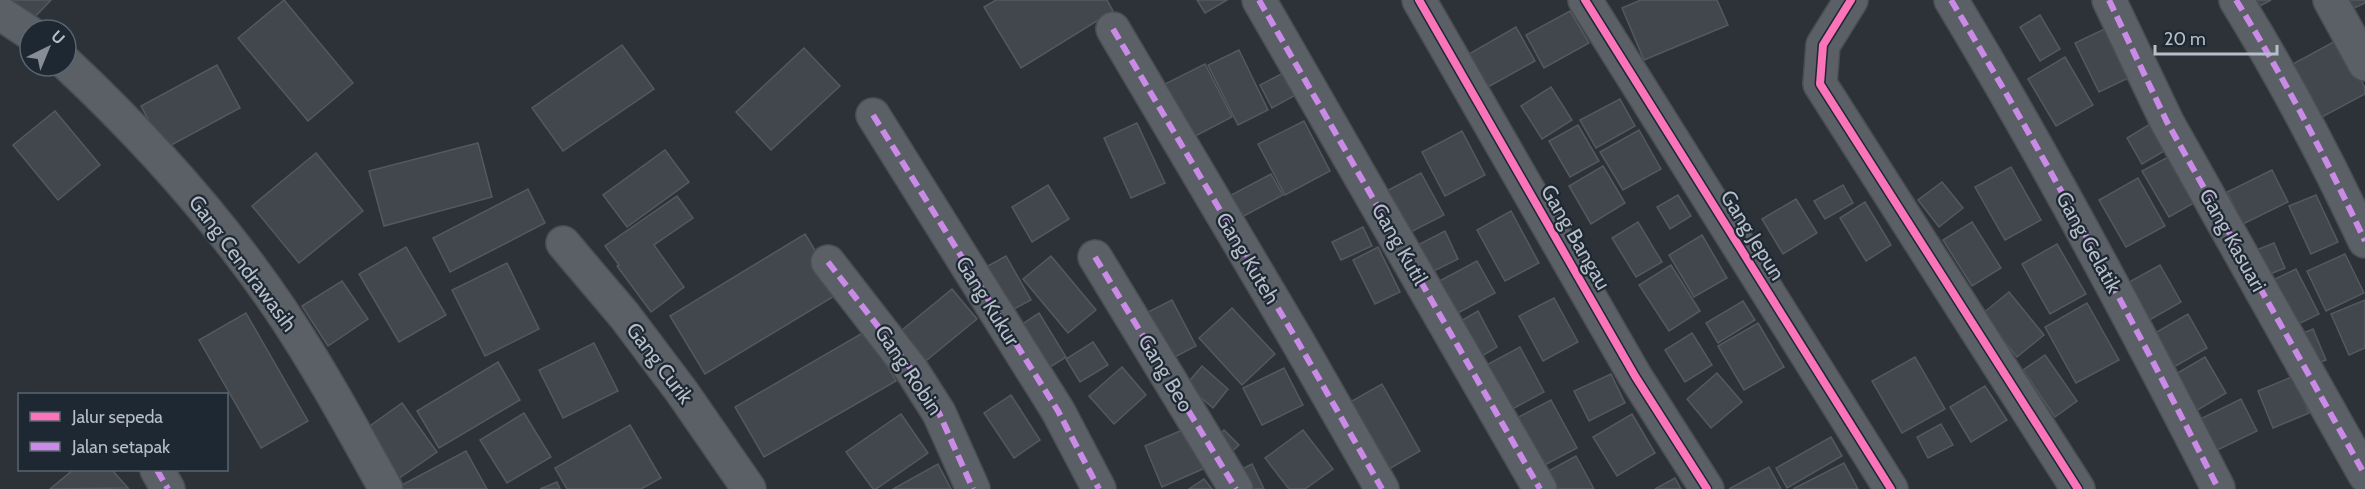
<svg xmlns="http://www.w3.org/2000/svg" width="2365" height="489" viewBox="0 0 2365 489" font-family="Cabin,sans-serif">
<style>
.building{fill:#42474d;stroke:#53595f;stroke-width:1.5}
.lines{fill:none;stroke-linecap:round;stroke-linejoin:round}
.minor-casing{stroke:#4a4e53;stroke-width:36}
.minor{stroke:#5b6066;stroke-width:33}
.quiet{stroke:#ca8be6;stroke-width:6;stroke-dasharray:12 6;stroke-linecap:butt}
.cycleway-casing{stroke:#1e2833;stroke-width:11}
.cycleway{stroke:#fb73b8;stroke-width:8}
.labels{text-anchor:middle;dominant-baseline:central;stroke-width:4.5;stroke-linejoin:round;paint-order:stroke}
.street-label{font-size:21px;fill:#b6bec9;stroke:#1e2833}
</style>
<rect width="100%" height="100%" fill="#2c3238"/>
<g class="building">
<path d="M10 0H51L31 21Z"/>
<path d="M284 0 353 83 308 121 238 38Z"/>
<path d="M996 0H1107L1113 11 1021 68 984 7Z"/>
<path d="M1197 0H1227L1205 13Z"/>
<path d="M1641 0H1717L1728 25 1644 60 1622 8Z"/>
<path d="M2243 0H2271L2249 12Z"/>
<path d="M2345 0H2365V3L2350 10Z"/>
<path d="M1570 11 1589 43 1544 68 1526 35Z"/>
<path d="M2040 15 2060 49 2040 61 2020 27Z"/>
<path d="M2115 24 2139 73 2099 92 2075 43Z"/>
<path d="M1516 27 1535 61 1488 87 1469 54Z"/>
<path d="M2339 39 2365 88V94L2320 118 2291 65Z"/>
<path d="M622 45 654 89 563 151 532 108Z"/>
<path d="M804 48 840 86 771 150 736 112Z"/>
<path d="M1239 50 1268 110 1238 125 1208 65Z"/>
<path d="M2065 57 2093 105 2056 126 2028 79Z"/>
<path d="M1205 64 1232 117 1182 143 1155 89Z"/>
<path d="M217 65 240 108 164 149 141 106Z"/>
<path d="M1289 70 1301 92 1272 108 1260 85Z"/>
<path d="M1551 87 1572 120 1542 139 1521 106Z"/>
<path d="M1620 99 1635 126 1596 148 1580 120Z"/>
<path d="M55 111 100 165 58 200 13 145Z"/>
<path d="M1304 121 1330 171 1285 195 1258 144Z"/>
<path d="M2155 121 2171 147 2142 164 2127 138Z"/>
<path d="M1137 123 1165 183 1131 198 1104 138Z"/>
<path d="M1578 125 1599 161 1570 177 1549 141Z"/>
<path d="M1639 130 1661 169 1623 190 1600 152Z"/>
<path d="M1462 131 1485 175 1445 196 1422 152Z"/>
<path d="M478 143 492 197 384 226 369 171Z"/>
<path d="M665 150 689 182 627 227 603 195Z"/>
<path d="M316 153 363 211 299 263 252 206Z"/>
<path d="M2172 155 2199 200 2169 217 2142 171Z"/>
<path d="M1603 166 1625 203 1591 224 1569 186Z"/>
<path d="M2011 167 2041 220 2005 240 1975 187Z"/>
<path d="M2272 170 2288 202 2243 224 2227 192Z"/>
<path d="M1421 173 1444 215 1399 238 1377 196Z"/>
<path d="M1271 174 1283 195 1229 224 1218 202Z"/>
<path d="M2138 178 2165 226 2126 247 2099 200Z"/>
<path d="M1942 182 1963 208 1939 227 1918 200Z"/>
<path d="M1048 185 1069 219 1032 242 1012 207Z"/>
<path d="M1843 185 1853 203 1825 219 1814 201Z"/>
<path d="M528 189 545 223 450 272 433 238Z"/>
<path d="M1678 195 1691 216 1670 229 1657 207Z"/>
<path d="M2316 195 2338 242 2311 254 2289 206Z"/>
<path d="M677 196 693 218 654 245 684 287 651 312 617 266 619 265 605 246Z"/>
<path d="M1796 199 1817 233 1783 254 1762 219Z"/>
<path d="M1865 202 1891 245 1866 261 1840 218Z"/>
<path d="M1511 211 1539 263 1505 281 1477 230Z"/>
<path d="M1638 222 1662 262 1636 277 1612 238Z"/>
<path d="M1972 222 2001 268 1972 286 1943 240Z"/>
<path d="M1363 227 1372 246 1341 260 1332 242Z"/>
<path d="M1445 231 1458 259 1420 278 1406 251Z"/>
<path d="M805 234 841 292 705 374 670 316Z"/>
<path d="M1702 235 1727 278 1694 297 1669 255Z"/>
<path d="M2274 243 2285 268 2265 276 2254 251Z"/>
<path d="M2057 244 2086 294 2050 314 2022 264Z"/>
<path d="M406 247 446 315 399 342 359 274Z"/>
<path d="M1378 247 1400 292 1375 304 1353 260Z"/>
<path d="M2345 254 2364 293 2326 311 2307 271Z"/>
<path d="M1006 256 1031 300 1001 316 977 272Z"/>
<path d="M1051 256 1096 310 1068 333 1023 279Z"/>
<path d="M1477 261 1495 293 1447 319 1430 286Z"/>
<path d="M507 263 539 329 485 356 452 290Z"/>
<path d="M1671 265 1700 311 1669 331 1639 285Z"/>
<path d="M2160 265 2181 302 2146 322 2124 285Z"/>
<path d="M2296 269 2319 314 2290 328 2269 282Z"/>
<path d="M342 281 368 319 328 346 302 306Z"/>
<path d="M952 289 977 319 916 369 891 339Z"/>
<path d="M2009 292 2044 335 2017 357 1982 314Z"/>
<path d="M1554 298 1578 342 1543 361 1519 316Z"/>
<path d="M1172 300 1196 346 1163 363 1138 317Z"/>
<path d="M2365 300V348L2349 355 2331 314Z"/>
<path d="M1743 301 1755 320 1718 343 1706 323Z"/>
<path d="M2087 303 2119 360 2076 383 2045 327Z"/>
<path d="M1232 308 1275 354 1242 385 1199 338Z"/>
<path d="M1478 311 1497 347 1474 361 1454 325Z"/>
<path d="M246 313 308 421 261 448 199 340Z"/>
<path d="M1039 313 1066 357 1041 373 1013 330Z"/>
<path d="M2188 314 2207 348 2167 371 2148 337Z"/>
<path d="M1758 323 1784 367 1744 390 1718 346Z"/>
<path d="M2313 329 2326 360 2312 365 2299 335Z"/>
<path d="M866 331 896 381 764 457 735 407Z"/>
<path d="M1692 333 1712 365 1685 382 1665 350Z"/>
<path d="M1093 342 1108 365 1080 382 1066 359Z"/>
<path d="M594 343 618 391 563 418 539 370Z"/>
<path d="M1520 347 1544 392 1505 413 1481 368Z"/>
<path d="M2045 355 2077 401 2055 417 2023 370Z"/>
<path d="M1915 357 1945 409 1902 433 1872 381Z"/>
<path d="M2205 357 2226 393 2191 414 2169 378Z"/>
<path d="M498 362 520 400 439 448 417 411Z"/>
<path d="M1202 366 1228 389 1213 408 1186 385Z"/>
<path d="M1122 367 1146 395 1114 424 1089 396Z"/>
<path d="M1284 368 1303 405 1262 425 1243 388Z"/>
<path d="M1717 373 1742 402 1711 428 1687 399Z"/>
<path d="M1611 374 1625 403 1589 421 1574 391Z"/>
<path d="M2294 376 2309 413 2273 428 2258 391Z"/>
<path d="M1382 384 1420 451 1384 472 1345 405Z"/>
<path d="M1985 386 2007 420 1971 442 1950 407Z"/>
<path d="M1011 395 1040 440 1014 458 984 413Z"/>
<path d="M2241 399 2257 431 2209 454 2194 422Z"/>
<path d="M1551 400 1577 448 1539 468 1513 420Z"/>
<path d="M402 403 437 452 395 481 360 433Z"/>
<path d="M524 413 551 457 507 483 480 440Z"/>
<path d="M901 414 928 453 876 489H873L846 452Z"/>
<path d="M1632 414 1655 453 1617 476 1593 437Z"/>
<path d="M1941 424 1953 445 1928 458 1917 437Z"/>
<path d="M630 425 661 478 641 489H567L555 468Z"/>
<path d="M1187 428 1205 468 1162 487 1145 446Z"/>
<path d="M1224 430 1239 445 1225 458 1210 443Z"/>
<path d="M1303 430 1333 469 1305 489H1289L1265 458Z"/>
<path d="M1831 437 1842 456 1787 488 1776 468Z"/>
<path d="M466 451 487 489H402L400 486Z"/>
<path d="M1576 456 1594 489H1548L1541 475Z"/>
<path d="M1844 463 1858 489H1793Z"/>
<path d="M938 464 951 489H893Z"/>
<path d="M1252 464 1264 489H1238L1231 474Z"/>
<path d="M1769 467 1781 489H1729Z"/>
<path d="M73 470H112L128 488 50 489Z"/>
<path d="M1675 478 1681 489H1655Z"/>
<path d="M1204 479 1212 489H1189Z"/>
<path d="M557 482 560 489H540Z"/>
</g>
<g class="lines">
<defs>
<g id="minor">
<path d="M1259 0 1540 489"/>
<path d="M1419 0 1635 376 1707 489"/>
<path d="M1585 0 1891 489"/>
<path d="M1851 0 1823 45 1820 84 2078 489"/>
<path d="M1951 0C2047 159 2134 323 2218 488"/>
<path d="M2109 0 2167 122 2365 475"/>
<path d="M2236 0C2284 78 2326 158 2365 241"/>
<path d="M2330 0 2365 64"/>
<path d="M0 13 30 33"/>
<path d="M1113 29 1298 342 1382 489"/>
<path d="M66 63C145 137 219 219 280 309 319 367 352 428 386 489"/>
<path d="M873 115 1058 411 1099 489"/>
<path d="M563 243 624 315 682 392 749 489"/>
<path d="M1095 257 1236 489"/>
<path d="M828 262 911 369 939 413 973 489"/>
<path d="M157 470 168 489"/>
</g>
</defs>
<use href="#minor" class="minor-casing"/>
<use href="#minor" class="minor"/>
<g class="quiet">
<path d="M1259 0 1540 489"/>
<path d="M1951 0C2047 159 2134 323 2218 488"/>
<path d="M2109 0 2167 122 2365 475"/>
<path d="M2236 0C2284 78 2326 158 2365 241"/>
<path d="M1113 29 1298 342 1382 489"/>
<path d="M873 115 1058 411 1099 489"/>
<path d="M1095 257 1236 489"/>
<path d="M828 262 911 369 939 413 973 489"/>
<path d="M157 470 168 489"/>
</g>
<defs>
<g id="cycleway">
<path d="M1419 0 1635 376 1707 489"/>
<path d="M1585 0 1891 489"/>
<path d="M1851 0 1823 45 1820 84 2078 489"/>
</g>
</defs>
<use href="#cycleway" class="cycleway-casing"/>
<use href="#cycleway" class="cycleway"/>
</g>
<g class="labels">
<g class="street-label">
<text transform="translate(1753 235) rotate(58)">Gang Jepun</text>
<text transform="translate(1576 237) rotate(60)">Gang Bangau</text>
<text transform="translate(2233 240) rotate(61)">Gang Kasuari</text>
<text transform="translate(2089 242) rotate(61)">Gang Gelatik</text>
<text transform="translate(1400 244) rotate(60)">Gang Kutil</text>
<text transform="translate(1248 258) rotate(59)">Gang Kuteh</text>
<text transform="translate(243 263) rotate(53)">Gang Cendrawasih</text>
<text transform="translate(988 301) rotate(58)">Gang Kukur</text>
<text transform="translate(660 363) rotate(53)">Gang Curik</text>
<text transform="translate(909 370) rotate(56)">Gang Robin</text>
<text transform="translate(1166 373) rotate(59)">Gang Beo</text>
</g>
</g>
<rect x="18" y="393" width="210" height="78" fill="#1e2833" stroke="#5b646f" stroke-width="1.5"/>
<rect x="30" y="412" width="30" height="9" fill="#fb73b8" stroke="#5b646f" stroke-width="1.5"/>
<text x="72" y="423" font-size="18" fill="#b6bec9">Jalur sepeda</text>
<rect x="30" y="442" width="30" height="9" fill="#ca8be6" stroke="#5b646f" stroke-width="1.5"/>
<text x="72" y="453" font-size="18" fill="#b6bec9">Jalan setapak</text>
<g transform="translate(48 48) rotate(43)"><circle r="28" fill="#1e2833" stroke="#5b646f" stroke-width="1.5"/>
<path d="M0-4.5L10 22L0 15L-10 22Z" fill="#868d96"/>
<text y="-9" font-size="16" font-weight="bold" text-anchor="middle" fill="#b6bec9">U</text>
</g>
<path d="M2155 45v9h122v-9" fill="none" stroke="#b6bec9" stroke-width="3"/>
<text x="2164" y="45" font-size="18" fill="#b6bec9" stroke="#1e2833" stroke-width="4.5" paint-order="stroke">20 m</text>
</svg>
